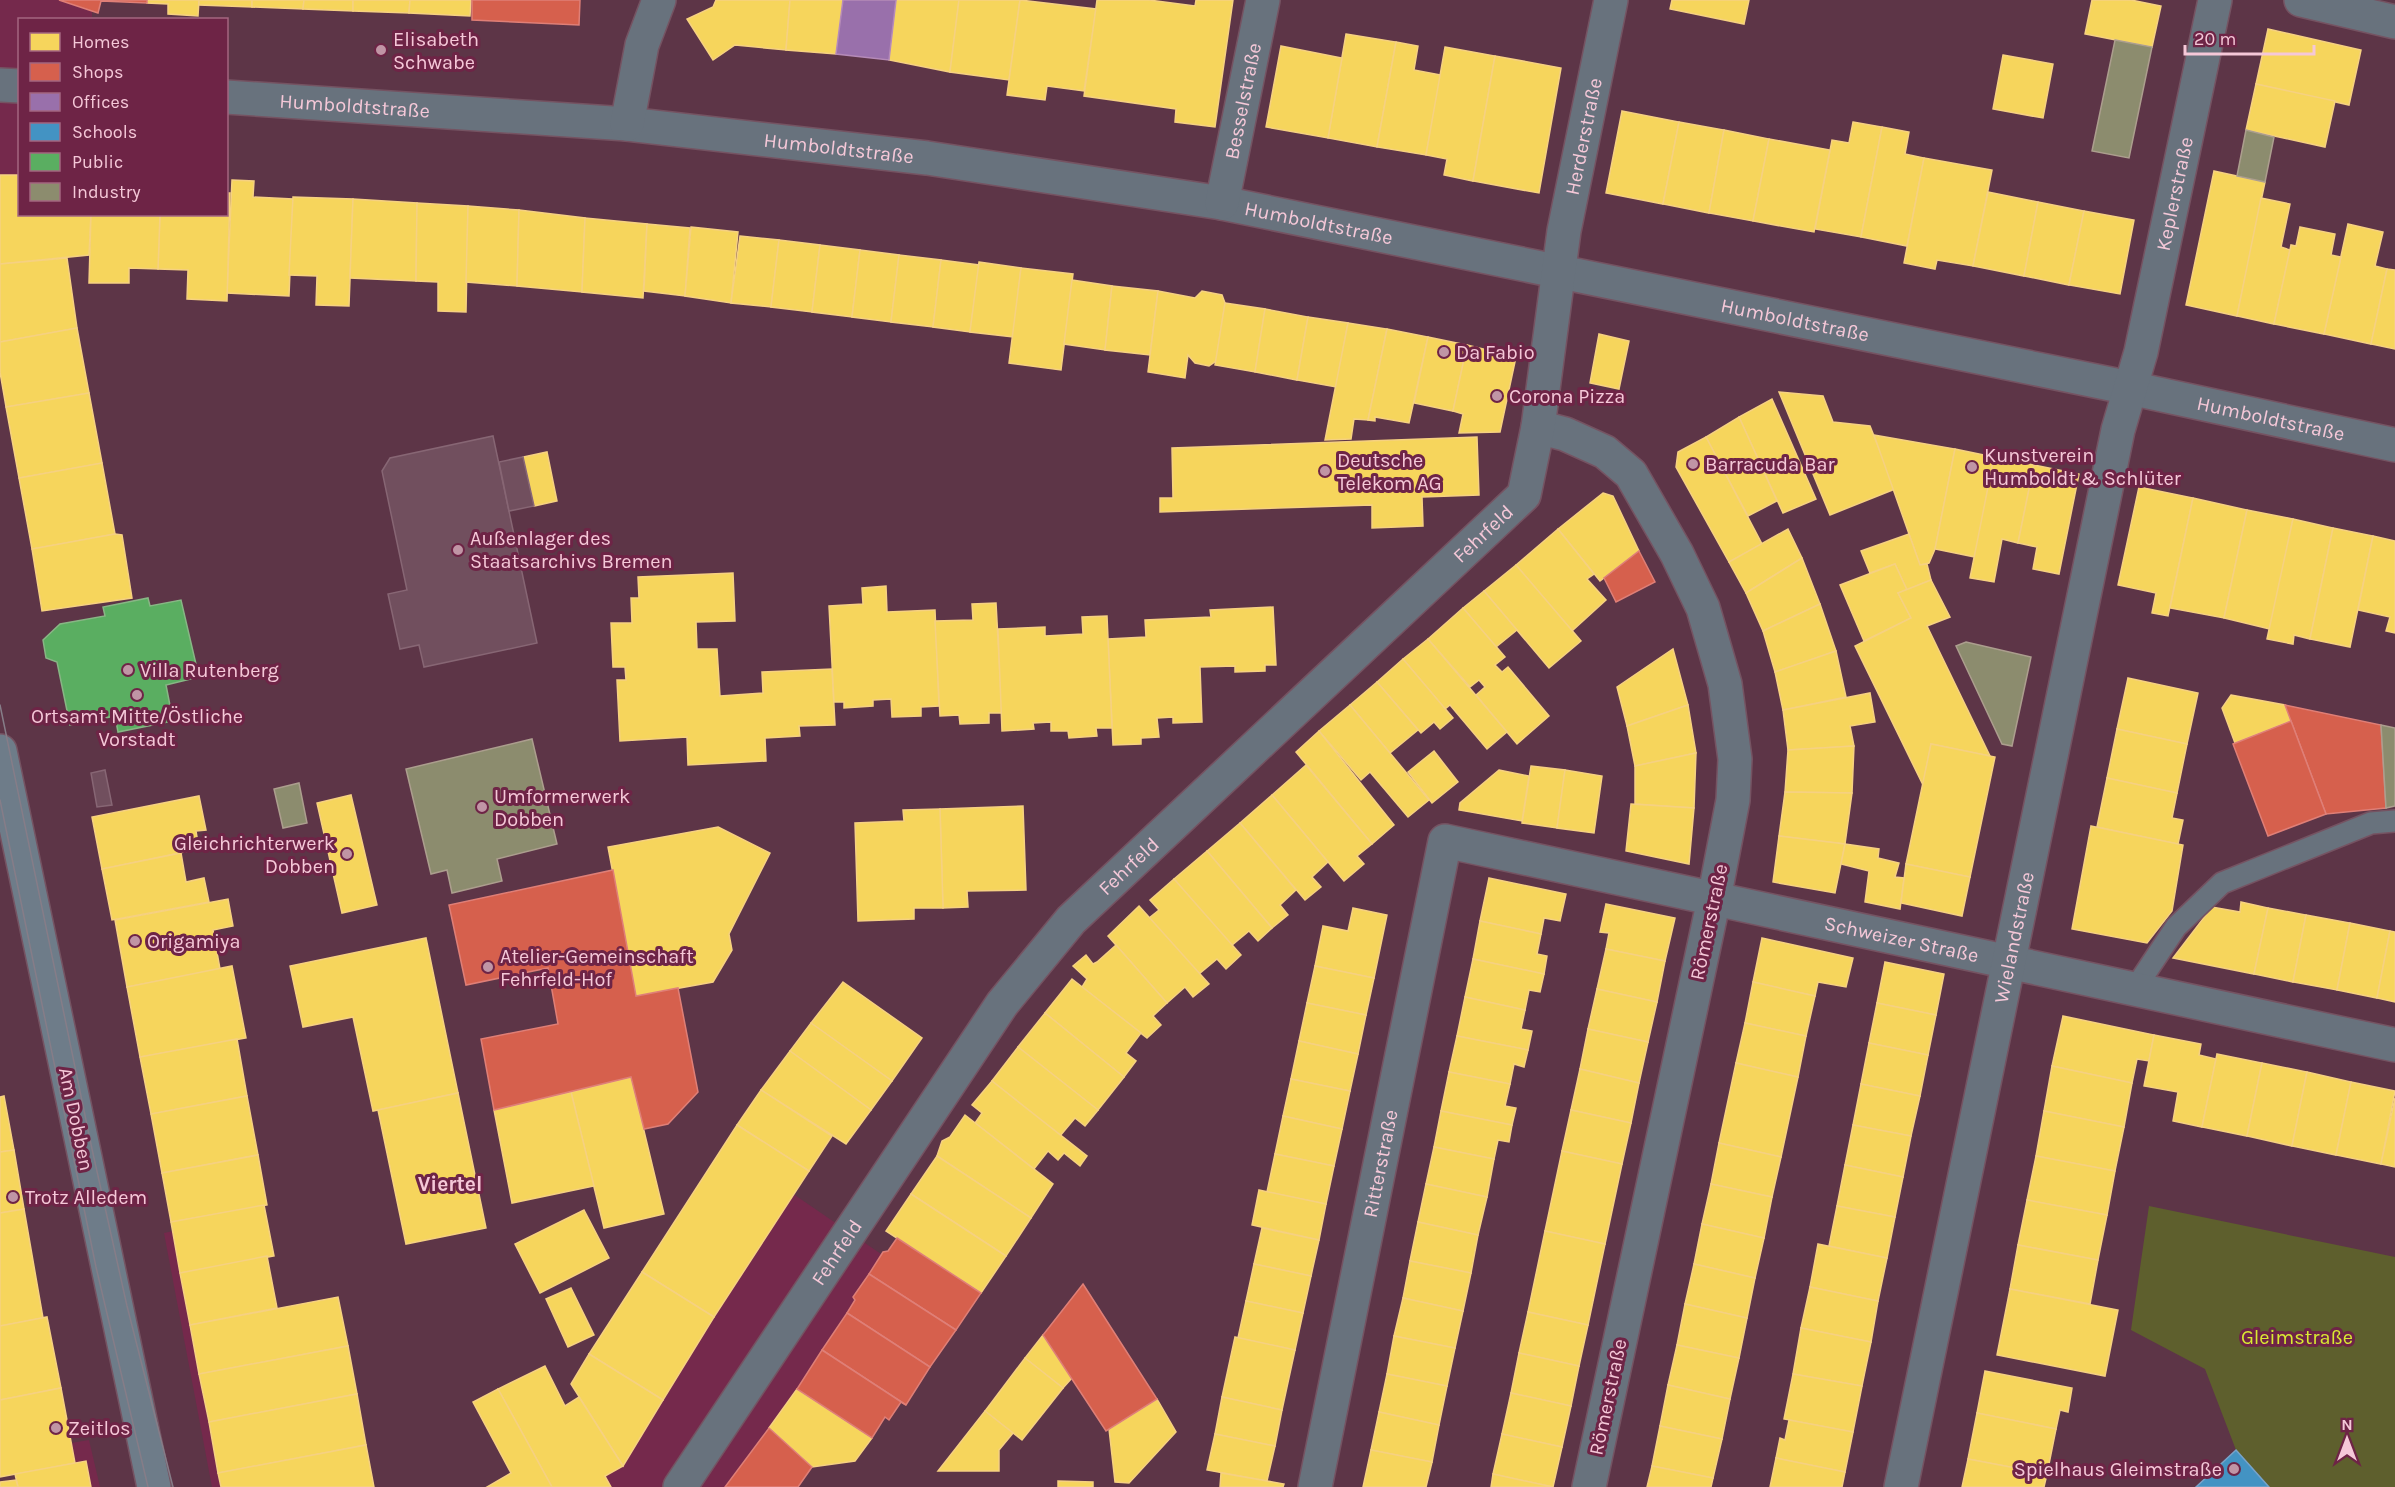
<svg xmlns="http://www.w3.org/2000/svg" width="2395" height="1487" viewBox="0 0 2395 1487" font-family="Karla,sans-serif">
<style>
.built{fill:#75294c}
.green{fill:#5e5f2d}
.homes{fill:#f6d55c;stroke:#f6d181;stroke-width:1.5}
.shops{fill:#d6604d;stroke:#df7f77;stroke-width:1.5}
.offices{fill:#9970ab;stroke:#b58ab8;stroke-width:1.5}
.schools{fill:#4393c3;stroke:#78a3c9;stroke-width:1.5}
.public{fill:#5aae61;stroke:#88b685;stroke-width:1.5}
.industry{fill:#8c8c6e;stroke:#ac9e8e;stroke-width:1.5}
.building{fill:#714f5e;stroke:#876674;stroke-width:1.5}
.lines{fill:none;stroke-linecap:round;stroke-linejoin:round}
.lane-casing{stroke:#755362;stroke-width:24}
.street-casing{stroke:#755362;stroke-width:36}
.secondary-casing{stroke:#755362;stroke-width:36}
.lane{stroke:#68727d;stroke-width:21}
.street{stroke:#68727d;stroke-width:33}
.secondary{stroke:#6e7c89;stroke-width:33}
.tram{stroke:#867d88;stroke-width:1.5}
.poi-dot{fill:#c095a5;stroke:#6e2446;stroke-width:2}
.labels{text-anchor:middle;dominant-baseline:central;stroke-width:6;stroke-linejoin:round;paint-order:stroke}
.poi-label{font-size:20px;fill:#f5c8d8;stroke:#6e2446;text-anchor:start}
.street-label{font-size:20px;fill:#f5c8d8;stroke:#6e2446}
.park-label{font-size:20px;fill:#d9eb32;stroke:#6e2446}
.neighbourhood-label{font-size:21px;font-weight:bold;fill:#f5c8d8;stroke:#6e2446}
</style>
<rect width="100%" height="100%" fill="#5d3547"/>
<g class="built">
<path d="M0 0H92V19L20 20V214L0 260Z"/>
<path d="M764 1174 922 1282 788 1487H569Z"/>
<path d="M201 1225 251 1487H212L164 1233Z"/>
<path d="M89 1440 100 1487H35L28 1450Z"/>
</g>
<path class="green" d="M2149 1206 2395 1257V1487H2269L2236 1450 2205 1369 2131 1330Z"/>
<g class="homes">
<path d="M147 0H199L198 16 168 14V4L147 3Z"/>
<path d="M199 0H252V7L199 5Z"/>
<path d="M252 0H304L303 9 252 7Z"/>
<path d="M304 0H353V11L303 9Z"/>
<path d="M353 0H410L409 13 353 11Z"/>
<path d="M410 0H471L470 16 409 13Z"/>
<path d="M716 0H790L786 50 735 45 713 60 687 19 713 7Z"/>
<path d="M790 0H843L836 54 786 50Z"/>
<path d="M896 0H959L950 72 889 60Z"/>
<path d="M959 0H1020L1009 80 950 72Z"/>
<path d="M1020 0 1096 9 1084 91 1047 86 1045 100 1007 95Z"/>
<path d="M1097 0H1149L1195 6 1196 0H1233L1215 127 1175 122 1176 109 1084 96Z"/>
<path d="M1672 0H1749L1744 24 1670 9Z"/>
<path d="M2092 0H2131L2161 6 2152 47 2085 34Z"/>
<path d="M2268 29 2361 50 2349 105 2256 84Z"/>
<path d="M1346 34 1396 42 1377 147 1328 138Z"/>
<path d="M1396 42 1418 46 1414 70 1441 75 1426 155 1377 147Z"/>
<path d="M1281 46 1342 58 1328 138 1266 127Z"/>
<path d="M1445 47 1495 56 1473 181 1444 175 1447 159 1426 155Z"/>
<path d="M2003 55 2053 64 2043 118 1993 109Z"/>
<path d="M1495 56 1561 68 1539 193 1473 181Z"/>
<path d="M2256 84 2335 101 2325 147 2246 130Z"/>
<path d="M1622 111 1679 122 1663 204 1606 193Z"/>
<path d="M1679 122 1724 130 1709 213 1663 204Z"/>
<path d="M1853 122 1882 127 1861 237 1815 229 1832 140 1849 143Z"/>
<path d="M1882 127 1909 132 1905 154 1924 158 1907 246 1861 237Z"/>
<path d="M1724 130 1769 139 1753 221 1709 213Z"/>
<path d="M1769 139 1830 150 1814 232 1753 221Z"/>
<path d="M1924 158 1992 170 1973 266 1937 260 1935 269 1904 263Z"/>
<path d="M2214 171 2265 182 2237 316 2186 305Z"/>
<path d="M0 175H20V214H91L89 255 0 264Z"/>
<path d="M232 180 254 181 253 197 293 199 289 296 227 293Z"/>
<path d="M1988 192 2038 202 2024 276 1973 266Z"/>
<path d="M226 193H230L227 301 187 299 188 270 158 269 160 214H226Z"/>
<path d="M293 197 353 199 349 306 316 305 317 276 289 275Z"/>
<path d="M2261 198 2290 204 2281 247 2290 250 2274 324 2237 316Z"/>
<path d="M353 199 417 203 416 281 350 278Z"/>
<path d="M2038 202 2084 211 2069 285 2024 276Z"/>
<path d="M417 203 468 206 466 312 438 311V282L416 281Z"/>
<path d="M468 206 519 210 517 286 466 282Z"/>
<path d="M519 210 585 218 582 292 517 286Z"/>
<path d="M2084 211 2134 220 2120 294 2069 285Z"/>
<path d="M91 214H160L158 269 129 268V283H89Z"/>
<path d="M585 218 647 224 643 298 582 292Z"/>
<path d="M647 224 690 228 685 296 644 291Z"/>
<path d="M2348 224 2383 232 2375 266 2387 269 2371 344 2324 334Z"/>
<path d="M691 227 738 232 731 303 685 296Z"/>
<path d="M2300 227 2335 234 2331 255 2341 257 2324 334 2274 324 2291 245 2296 246Z"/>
<path d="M740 236 779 240 771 307 731 303Z"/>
<path d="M779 240 820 245 812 312 771 307Z"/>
<path d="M820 245 860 250 852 317 812 312Z"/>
<path d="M860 250 899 255 891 322 852 317Z"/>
<path d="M899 255 941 260 933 327 891 322Z"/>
<path d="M67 258 77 328 0 342V264Z"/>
<path d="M941 260 979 265 970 332 933 327Z"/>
<path d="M979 262 1021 268 1013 337 970 332Z"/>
<path d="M1021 268 1073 274 1061 370 1009 363Z"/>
<path d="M2387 269 2395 270V349L2371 344Z"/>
<path d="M1072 280 1112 286 1105 350 1064 344Z"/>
<path d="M1112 286 1158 291 1150 355 1105 350Z"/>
<path d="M1158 291 1195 298 1202 291 1222 295 1225 303 1216 361 1209 366 1195 363 1188 355 1185 378 1148 372Z"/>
<path d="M1225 303 1265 309 1255 372 1215 365Z"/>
<path d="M1265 309 1308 317 1297 380 1255 372Z"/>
<path d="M1308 317 1348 323 1336 387 1297 380Z"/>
<path d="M1348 323 1387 329 1368 420 1354 419 1351 439 1325 440Z"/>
<path d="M77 328 89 393 6 407 0 372V342Z"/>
<path d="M1387 329 1428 337 1409 423 1375 417V421L1368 420Z"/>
<path d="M1599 334 1629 341 1619 389 1590 383Z"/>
<path d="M1428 337 1467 345 1453 411 1414 403Z"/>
<path d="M1467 345 1516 357 1500 432 1459 433 1463 414 1453 411Z"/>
<path d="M1779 392 1823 396 1833 422 1870 426 1895 489 1830 515Z"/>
<path d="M89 393 102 463 19 478 6 407Z"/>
<path d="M1772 399 1816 499 1783 513 1739 417Z"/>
<path d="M1739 417 1777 501 1748 516 1706 437Z"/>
<path d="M1874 435 1955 449 1935 549 1929 563 1920 565Z"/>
<path d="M1477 437 1479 495 1422 497 1423 526 1372 528V505L1160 512V498H1173L1172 448Z"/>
<path d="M1706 437 1762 544 1729 562 1676 467 1678 452Z"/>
<path d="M1955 449 1994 457 1975 557 1935 549Z"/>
<path d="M547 452 557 501 534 506 523 457Z"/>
<path d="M1994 457 2034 465 2018 543 2002 539 1994 582 1970 578Z"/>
<path d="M102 463 115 534 32 549 19 478Z"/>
<path d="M2034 465 2079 474 2059 574 2033 569 2037 547 2018 543Z"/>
<path d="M2139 487 2193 498 2168 616 2152 613 2156 593 2118 585Z"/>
<path d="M1603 493 1613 496 1639 551 1600 581 1558 529Z"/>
<path d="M2193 498 2247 510 2224 618 2170 608Z"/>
<path d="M2247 510 2293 519 2270 629 2224 618Z"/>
<path d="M2293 519 2333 528 2310 639 2294 635 2293 644 2267 639Z"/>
<path d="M2333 528 2373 536 2350 647 2310 639Z"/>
<path d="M1558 529 1594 574 1587 579 1606 600 1572 631 1516 565Z"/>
<path d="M1788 529 1802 558 1746 593 1729 562Z"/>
<path d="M115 534 122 535 132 598 42 611 32 549Z"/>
<path d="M1909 534 1920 565 1927 564 1931 580 1907 590 1895 564 1870 573 1861 551Z"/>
<path d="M2373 536 2395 541V633L2386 631 2390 617 2358 610Z"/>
<path d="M1802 558 1820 604 1763 631 1746 593Z"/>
<path d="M1895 564 1907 590 1898 593 1911 618 1864 641 1840 585Z"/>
<path d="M1516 565 1581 641 1549 668 1484 591Z"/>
<path d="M733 573 735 621 696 622 697 649H717L720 696 763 693 762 672 832 669 835 725 799 726 800 736 765 738 766 761 688 765 687 737 620 741 617 680H626L625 667H613L611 623H632L631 598H639L638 577Z"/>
<path d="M1931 580 1950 617 1927 626 1990 756 1931 744 1923 785 1855 646 1911 618 1898 593Z"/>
<path d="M886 586 887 612 935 610 939 706 921 707V716L892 717 891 699 873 700V706L844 708V702H834L829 606 863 604 862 588Z"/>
<path d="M1484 591 1517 630 1496 647 1463 608Z"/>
<path d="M996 603 1002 713H989V723L960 724 959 715 940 716 935 621 973 620 972 604Z"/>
<path d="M1820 604 1836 651 1775 672 1763 631Z"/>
<path d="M1273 607 1276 665H1265V671L1235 672V666L1200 667 1202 722 1173 723V717L1157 718 1159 737 1141 738V744L1113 745 1108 639 1146 637 1145 620 1211 617 1210 610Z"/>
<path d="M1463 608 1505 657 1495 665 1502 672 1508 667 1549 716 1517 744 1476 695 1485 687 1479 680 1470 687 1428 639Z"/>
<path d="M1107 616 1112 728H1096L1097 736 1069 738 1068 731H1051V722L1033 723 1034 729 1002 731 998 629 1045 627V636L1083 634 1082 617Z"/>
<path d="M1428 639 1507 732 1487 749 1450 705 1445 709 1403 659Z"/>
<path d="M1673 649 1688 705 1627 726 1617 687Z"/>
<path d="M1836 651 1846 697 1783 710 1775 672Z"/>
<path d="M1403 659 1453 718 1440 729 1434 722 1421 733 1377 682Z"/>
<path d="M2128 678 2198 693 2187 744 2117 729Z"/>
<path d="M1377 682 1418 730 1390 753 1350 705Z"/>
<path d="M1870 693 1875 722 1850 726 1854 746 1788 750 1783 710Z"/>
<path d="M2231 695 2285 705 2291 721 2235 743 2222 708Z"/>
<path d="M1350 705 1429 800 1408 817 1370 772 1361 780 1319 731Z"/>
<path d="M1688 705 1696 753 1635 766 1627 726Z"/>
<path d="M2117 729 2187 744 2177 793 2107 778Z"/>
<path d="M1319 731 1394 825 1372 844 1296 752Z"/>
<path d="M1931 744 1995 757 1970 877 1906 864Z"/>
<path d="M1854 746 1852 793 1785 792 1788 750Z"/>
<path d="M1434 751 1458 782 1432 803 1408 772Z"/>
<path d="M1696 753 1694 808 1635 804V766Z"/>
<path d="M1306 765 1372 844 1357 856 1364 864 1344 881 1272 795Z"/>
<path d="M1531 766 1565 770 1557 828 1522 823Z"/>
<path d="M1499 770 1529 776 1522 821 1459 810 1460 803Z"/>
<path d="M1565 770 1602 776 1594 833 1557 828Z"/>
<path d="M2107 778 2177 793 2172 818 2183 820 2178 844 2097 827Z"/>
<path d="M1785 792 1852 793 1845 844 1779 836Z"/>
<path d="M351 795 377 905 342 913 317 803Z"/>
<path d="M1272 795 1328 862 1312 877 1321 887 1305 900 1240 823Z"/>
<path d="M199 796 206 830 196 831 199 849 102 869 92 817Z"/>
<path d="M1631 804 1694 808 1689 864 1626 851Z"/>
<path d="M1023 806 1026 890 967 891 968 907 943 908 940 809Z"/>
<path d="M940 809 943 908H914V919L858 921 855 823 904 821 903 810Z"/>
<path d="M1240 823 1296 890 1280 905 1288 915 1272 928 1207 851Z"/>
<path d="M2091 826 2183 845 2172 911 2147 943 2072 929Z"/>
<path d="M718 827 770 853 729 934 732 950 713 982 636 996 608 847Z"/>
<path d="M1779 836 1845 844 1835 893 1773 882Z"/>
<path d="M1845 844 1879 849 1878 858 1899 863 1895 877 1904 878 1900 909 1865 902 1869 871 1841 864Z"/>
<path d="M1207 851 1272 928 1258 941 1249 931 1231 946 1174 879Z"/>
<path d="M181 853 186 882 204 878 209 902 112 920 102 869Z"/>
<path d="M1906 864 1970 877 1962 916 1901 903Z"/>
<path d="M1489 878 1566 894 1560 921 1544 918 1541 934 1480 921Z"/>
<path d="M1174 879 1241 955 1226 969 1217 959 1199 974 1149 918 1159 910 1150 900Z"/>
<path d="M228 899 233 926 213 930 220 969 127 987 115 920Z"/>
<path d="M2241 902 2268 908 2254 974 2173 958 2212 907 2240 912Z"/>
<path d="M1606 904 1675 918 1665 961 1606 949 1609 933 1600 932Z"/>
<path d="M1139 906 1209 984 1193 997 1185 987 1167 1003 1108 936Z"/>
<path d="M1353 908 1387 915 1374 978 1315 966 1323 926 1348 931Z"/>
<path d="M2268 908 2306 915 2293 982 2254 974Z"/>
<path d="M2306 915 2350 923 2337 990 2293 982Z"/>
<path d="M1480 921 1541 934 1537 954 1547 956 1544 974 1473 959Z"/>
<path d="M2350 923 2390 931 2377 998 2337 990Z"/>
<path d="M2390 931 2395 932V1002L2377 998Z"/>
<path d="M426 938 458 1093 373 1111 353 1017 303 1027 290 966Z"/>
<path d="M1762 938 1853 958 1846 987 1818 982 1815 996 1753 982Z"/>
<path d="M1116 945 1167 1003 1153 1016 1161 1025 1147 1038 1082 987 1087 979 1073 966 1086 955 1093 964 1097 962Z"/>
<path d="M1606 949 1665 961 1657 1002 1597 989Z"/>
<path d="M1473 959 1544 974 1540 992 1529 990 1525 1010 1465 997Z"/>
<path d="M1885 962 1944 974 1936 1015 1877 1003Z"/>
<path d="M232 966 246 1038 140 1057 127 987Z"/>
<path d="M1315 966 1374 978 1366 1015 1307 1003Z"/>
<path d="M1072 979 1141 1033 1126 1053 1136 1061 1124 1077 1045 1013Z"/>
<path d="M843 982 922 1038 892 1081 811 1023Z"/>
<path d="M1753 982 1815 996 1806 1036 1745 1023Z"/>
<path d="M1597 989 1657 1002 1648 1042 1588 1029Z"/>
<path d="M1465 997 1525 1010 1521 1029 1532 1031 1528 1050 1457 1036Z"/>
<path d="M1307 1003 1366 1015 1358 1054 1299 1041Z"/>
<path d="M1877 1003 1936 1015 1928 1055 1869 1043Z"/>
<path d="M1045 1013 1124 1077 1098 1110 1018 1047Z"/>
<path d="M2063 1016 2154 1035 2149 1061 2137 1059 2132 1083 2052 1066Z"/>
<path d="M811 1023 892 1081 871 1110 790 1051Z"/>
<path d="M1745 1023 1806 1036 1798 1077 1736 1063Z"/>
<path d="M1588 1029 1648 1042 1639 1083 1580 1069Z"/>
<path d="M2154 1035 2201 1044 2199 1055 2216 1059 2202 1127 2173 1121 2178 1092 2144 1086Z"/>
<path d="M1457 1036 1528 1050 1524 1067 1514 1064 1510 1084 1449 1072Z"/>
<path d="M237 1039 247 1096 151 1114 140 1057Z"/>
<path d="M1299 1041 1358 1054 1350 1091 1291 1079Z"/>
<path d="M1869 1043 1928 1055 1920 1096 1861 1084Z"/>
<path d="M1018 1047 1098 1110 1085 1126 1075 1118 1060 1136 992 1081Z"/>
<path d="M790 1051 871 1110 846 1144 761 1090Z"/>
<path d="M2217 1054 2262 1063 2247 1136 2202 1127Z"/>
<path d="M1736 1063 1798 1077 1781 1157 1719 1143Z"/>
<path d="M2262 1063 2307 1072 2292 1146 2247 1136Z"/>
<path d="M2052 1066 2132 1083 2124 1127 2044 1111Z"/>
<path d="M1580 1069 1639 1083 1631 1123 1571 1110Z"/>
<path d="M1449 1072 1510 1084 1505 1106 1516 1108 1512 1125 1441 1111Z"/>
<path d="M2307 1072 2351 1082 2336 1155 2292 1146Z"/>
<path d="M631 1077 664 1214 604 1228 571 1092Z"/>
<path d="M1291 1079 1350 1091 1342 1129 1283 1116Z"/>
<path d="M992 1081 1087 1156 1080 1166 1064 1153 1058 1160 1048 1151 1034 1169 975 1123 982 1113 972 1105Z"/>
<path d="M2351 1082 2395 1091 2381 1164 2336 1155Z"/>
<path d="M1861 1084 1920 1096 1911 1136 1853 1125Z"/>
<path d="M761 1090 832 1136 809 1171 737 1125Z"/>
<path d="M571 1092 594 1186 512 1203 494 1110Z"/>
<path d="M458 1093 486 1228 406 1244 378 1110Z"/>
<path d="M4 1096 14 1150 0 1152V1097Z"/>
<path d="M247 1096 258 1155 162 1173 151 1114Z"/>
<path d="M2395 1098V1167L2381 1164Z"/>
<path d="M1571 1110 1631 1123 1622 1164 1562 1151Z"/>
<path d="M1441 1111 1512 1125 1509 1142 1498 1140 1494 1159 1434 1147Z"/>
<path d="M2044 1111 2124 1127 2115 1171 2036 1156Z"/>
<path d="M965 1115 1053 1184 1031 1218 937 1156 942 1141 950 1137Z"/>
<path d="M1283 1116 1342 1129 1334 1166 1275 1154Z"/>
<path d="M737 1125 809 1171 714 1317 642 1272Z"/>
<path d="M1853 1125 1911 1136 1903 1177 1845 1165Z"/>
<path d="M1719 1143 1781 1157 1772 1197 1711 1184Z"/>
<path d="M1434 1147 1494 1159 1487 1197 1426 1184Z"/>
<path d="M14 1150 24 1209 0 1213V1152Z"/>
<path d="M1562 1151 1622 1164 1605 1244 1545 1231Z"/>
<path d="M1275 1154 1334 1166 1326 1204 1267 1192Z"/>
<path d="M258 1155 267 1205 171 1222 162 1173Z"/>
<path d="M937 1156 1031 1218 1006 1256 911 1194Z"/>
<path d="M2036 1156 2115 1171 2107 1215 2027 1200Z"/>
<path d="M1845 1165 1903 1177 1895 1217 1837 1206Z"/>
<path d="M1426 1184 1487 1197 1478 1235 1418 1222Z"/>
<path d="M1711 1184 1772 1197 1764 1238 1702 1224Z"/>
<path d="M1259 1190 1326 1204 1319 1240 1252 1225Z"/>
<path d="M911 1194 1006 1256 981 1293 886 1231Z"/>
<path d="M2027 1200 2107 1215 2098 1260 2018 1245Z"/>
<path d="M264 1205 274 1256 180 1273 171 1222Z"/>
<path d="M1837 1206 1895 1217 1887 1258 1829 1246Z"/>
<path d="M24 1209 43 1318 0 1326V1213Z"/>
<path d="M584 1210 609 1258 540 1293 515 1244Z"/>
<path d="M1418 1222 1478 1235 1471 1273 1410 1261Z"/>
<path d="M1702 1224 1764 1238 1755 1278 1694 1264Z"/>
<path d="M1262 1228 1319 1240 1311 1276 1254 1264Z"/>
<path d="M1545 1231 1605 1244 1588 1325 1528 1312Z"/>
<path d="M1818 1244 1887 1258 1878 1301 1810 1287Z"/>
<path d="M2018 1245 2098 1260 2090 1304 2010 1289Z"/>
<path d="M267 1256 277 1308 190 1325 180 1273Z"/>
<path d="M1410 1261 1471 1273 1463 1311 1403 1298Z"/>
<path d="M1254 1264 1311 1276 1303 1313 1246 1301Z"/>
<path d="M1694 1264 1755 1278 1747 1318 1685 1304Z"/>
<path d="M642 1272 714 1317 663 1400 589 1354Z"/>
<path d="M1810 1287 1878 1301 1871 1342 1801 1328Z"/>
<path d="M571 1288 594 1335 568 1347 546 1299Z"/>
<path d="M2010 1289 2118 1310 2105 1376 1997 1355Z"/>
<path d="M338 1297 348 1346 199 1374 190 1325Z"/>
<path d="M1403 1298 1463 1311 1455 1348 1394 1336Z"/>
<path d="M1246 1301 1303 1313 1295 1350 1238 1338Z"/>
<path d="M1685 1304 1747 1318 1739 1358 1677 1345Z"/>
<path d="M1528 1312 1588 1325 1579 1366 1519 1353Z"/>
<path d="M47 1317 61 1388 0 1400V1326Z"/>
<path d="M1801 1328 1871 1342 1862 1386 1793 1374Z"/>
<path d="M1043 1335 1072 1378 1063 1388 1025 1358Z"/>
<path d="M1394 1336 1455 1348 1447 1386 1387 1374Z"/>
<path d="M1235 1337 1295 1350 1282 1410 1222 1397Z"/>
<path d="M1677 1345 1739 1358 1730 1399 1668 1385Z"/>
<path d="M348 1346 357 1394 209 1422 199 1374Z"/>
<path d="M1519 1353 1579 1366 1571 1406 1511 1393Z"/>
<path d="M589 1354 663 1400 623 1466 571 1384Z"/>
<path d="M1025 1358 1063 1388 1022 1440 985 1411Z"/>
<path d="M545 1366 565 1406 579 1397 623 1466 605 1476 611 1487H552L498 1389Z"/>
<path d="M1985 1371 2072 1388 2068 1412 2060 1410 2056 1429 1977 1413Z"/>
<path d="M1387 1374 1447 1386 1439 1425 1379 1412Z"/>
<path d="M1793 1374 1862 1386 1853 1432 1784 1419Z"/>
<path d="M1668 1385 1730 1399 1722 1439 1660 1426Z"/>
<path d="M61 1388 75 1463 0 1477V1400Z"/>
<path d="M498 1389 552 1487H487L511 1473 473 1402Z"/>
<path d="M797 1389 872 1438 855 1461 812 1467 769 1428Z"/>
<path d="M1511 1393 1571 1406 1562 1447 1502 1434Z"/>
<path d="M357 1394 366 1445 218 1473 209 1422Z"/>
<path d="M1222 1397 1282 1410 1275 1446 1215 1434Z"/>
<path d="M1157 1399 1176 1432 1129 1483 1115 1482 1109 1429Z"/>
<path d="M985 1411 1013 1433 999 1450V1471H938Z"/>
<path d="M1379 1412 1439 1425 1432 1462 1371 1450Z"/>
<path d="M1977 1413 2056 1429 2047 1474 1968 1459Z"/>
<path d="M1789 1420 1853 1432 1845 1472 1776 1458 1780 1438 1785 1440Z"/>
<path d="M1660 1426 1722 1439 1713 1478 1652 1466Z"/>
<path d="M1215 1434 1275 1446 1267 1481 1207 1470Z"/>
<path d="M1502 1434 1562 1447 1553 1487 1493 1474Z"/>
<path d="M366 1445 374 1487H221L218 1473Z"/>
<path d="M1371 1450 1432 1462 1426 1487H1363Z"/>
<path d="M1776 1458 1845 1472 1842 1487H1770Z"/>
<path d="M1968 1459 2047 1474 2044 1487H1962Z"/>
<path d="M86 1461 91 1487H18L15 1474Z"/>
<path d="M1652 1466 1713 1478 1711 1487H1647Z"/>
<path d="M1221 1473 1267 1481 1284 1484 1283 1487H1220Z"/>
<path d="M1493 1474 1553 1487H1491Z"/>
<path d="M16 1480 18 1487H0V1482Z"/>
<path d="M1058 1481 1093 1482V1487H1058Z"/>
</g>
<g class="shops">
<path d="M59 0H147V3L101 1 98 13Z"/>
<path d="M472 0H580L579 25 472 20Z"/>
<path d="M1639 551 1655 582 1616 602 1604 578Z"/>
<path d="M2285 705 2381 725 2386 808 2326 814Z"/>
<path d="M2291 721 2326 814 2268 836 2233 744Z"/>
<path d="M613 870 636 996 678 988 698 1092 668 1124 644 1129 631 1077 494 1110 481 1039 558 1024 548 968 466 985 449 905Z"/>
<path d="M897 1238 981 1293 956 1330 869 1274 883 1252 888 1251Z"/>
<path d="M869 1274 956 1330 930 1367 847 1313 855 1300 853 1297Z"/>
<path d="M1083 1284 1157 1399 1106 1431 1043 1335Z"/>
<path d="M847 1313 930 1367 906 1405 822 1350Z"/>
<path d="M822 1350 906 1405 901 1402 889 1420 885 1417 872 1438 797 1389Z"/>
<path d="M769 1428 812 1467 798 1487H725Z"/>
</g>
<path class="offices" d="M843 0H896L889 60 836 54Z"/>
<path class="schools" d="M2236 1450 2269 1487H2196Z"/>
<path class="public" d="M148 598 150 606 181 600 199 677 166 685 173 721 118 732 115 716 70 725 57 662 46 658 43 640 60 624 105 616 103 607Z"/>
<g class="industry">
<path d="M2115 40 2152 47 2129 158 2092 151Z"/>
<path d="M2246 130 2274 137 2265 182 2237 176Z"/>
<path d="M1966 642 2031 657 2012 746 2002 744 1956 646Z"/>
<path d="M2381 725 2395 728V806L2386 808Z"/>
<path d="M532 739 557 844 497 859 502 881 452 893 447 870 431 874 406 769Z"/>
<path d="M299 783 307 823 283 828 274 789Z"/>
</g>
<g class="building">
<path d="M493 436 537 643 424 667 419 645 400 649 388 594 407 590 382 471 390 458Z"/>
<path d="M523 457 534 506 509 511 499 462Z"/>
<path d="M105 770 112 805 97 807 91 773Z"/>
</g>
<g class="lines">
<defs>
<path id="lane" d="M2134 990 2176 927 2222 883 2371 823 2395 821"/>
<g id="street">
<path d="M2301 0 2395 22"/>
<path d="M0 85 20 86"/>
<path id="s1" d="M226 97 627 124 927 158 1222 203 2130 388 2395 445"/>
<path d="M627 124 642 45 659 0"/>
<path id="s2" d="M1222 203 1263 0"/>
<path d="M1538 427 1565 434 1605 452 1631 474 1677 554 1703 608 1725 684 1735 759 1733 800 1714 899 1589 1487"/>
<path id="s3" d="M680 1487 1002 1004 1071 920 1524 495 1538 427 1564 231 1611 0"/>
<path id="s4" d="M1315 1487 1445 841 2395 1045"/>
<path id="s5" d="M1901 1487 2118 430 2141 352 2215 0"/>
</g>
<path id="secondary" d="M0 751 154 1487"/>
</defs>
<use href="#lane" class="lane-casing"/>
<use href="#street" class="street-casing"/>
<use href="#secondary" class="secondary-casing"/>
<use href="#lane" class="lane"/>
<use href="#street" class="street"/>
<use href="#secondary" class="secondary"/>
<g class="tram">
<path d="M0 705 92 1149 127 1306 173 1487"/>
<path d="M0 800 96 1267 148 1487"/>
</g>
</g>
<g class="poi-dot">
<circle cx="381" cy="50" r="6"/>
<circle cx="1444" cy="352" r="6"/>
<circle cx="1497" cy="396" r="6"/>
<circle cx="1693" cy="464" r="6"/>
<circle cx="1972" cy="467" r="6"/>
<circle cx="1325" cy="471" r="6"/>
<circle cx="458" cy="550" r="6"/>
<circle cx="128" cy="670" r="6"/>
<circle cx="137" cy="695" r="6"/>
<circle cx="482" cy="807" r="6"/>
<circle cx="347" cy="854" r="6"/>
<circle cx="135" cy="941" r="6"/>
<circle cx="488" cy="967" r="6"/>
<circle cx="13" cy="1197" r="6"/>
<circle cx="56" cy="1428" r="6"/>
<circle cx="2234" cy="1469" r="6"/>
</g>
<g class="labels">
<g class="poi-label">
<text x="393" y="39">Elisabeth<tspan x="393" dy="23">Schwabe</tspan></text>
<text x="1456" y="352">Da Fabio</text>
<text x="1509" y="396">Corona Pizza</text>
<text x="1984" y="455">Kunstverein<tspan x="1984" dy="23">Humboldt &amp; Schlüter</tspan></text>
<text x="1337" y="460">Deutsche<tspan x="1337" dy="23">Telekom AG</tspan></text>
<text x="1705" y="464">Barracuda Bar</text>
<text x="470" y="538">Außenlager des<tspan x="470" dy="23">Staatsarchivs Bremen</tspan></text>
<text x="140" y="670">Villa Rutenberg</text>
<text x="137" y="716" text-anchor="middle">Ortsamt Mitte/Östliche<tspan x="137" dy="23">Vorstadt</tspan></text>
<text x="494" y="796">Umformerwerk<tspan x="494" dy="23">Dobben</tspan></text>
<text x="335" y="843" text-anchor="end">Gleichrichterwerk<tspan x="335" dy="23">Dobben</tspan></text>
<text x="147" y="941">Origamiya</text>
<text x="500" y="956">Atelier-Gemeinschaft<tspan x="500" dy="23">Fehrfeld-Hof</tspan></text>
<text x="25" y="1197">Trotz Alledem</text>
<text x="68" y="1428">Zeitlos</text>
<text x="2222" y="1469" text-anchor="end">Spielhaus Gleimstraße</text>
</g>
<g class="street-label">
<text stroke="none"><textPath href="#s2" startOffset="104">Besselstraße</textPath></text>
<text stroke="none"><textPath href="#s1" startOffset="129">Humboldtstraße</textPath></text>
<text stroke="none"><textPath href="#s3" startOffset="1674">Herderstraße</textPath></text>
<text stroke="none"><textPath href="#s1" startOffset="615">Humboldtstraße</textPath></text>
<text stroke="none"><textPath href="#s5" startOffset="1322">Keplerstraße</textPath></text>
<text stroke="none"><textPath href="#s1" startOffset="1101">Humboldtstraße</textPath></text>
<text stroke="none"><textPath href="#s1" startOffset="1587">Humboldtstraße</textPath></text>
<text stroke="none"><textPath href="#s1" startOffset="2073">Humboldtstraße</textPath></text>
<text stroke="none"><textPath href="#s3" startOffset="1254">Fehrfeld</textPath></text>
<text stroke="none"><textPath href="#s3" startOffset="768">Fehrfeld</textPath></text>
<text transform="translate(1709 922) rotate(-78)">Römerstraße</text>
<text stroke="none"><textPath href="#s5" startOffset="561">Wielandstraße</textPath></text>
<text stroke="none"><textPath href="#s4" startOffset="1126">Schweizer Straße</textPath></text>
<text transform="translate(76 1119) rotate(78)">Am Dobben</text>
<text stroke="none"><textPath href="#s4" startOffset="330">Ritterstraße</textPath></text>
<text stroke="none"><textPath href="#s3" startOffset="282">Fehrfeld</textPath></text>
<text transform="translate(1608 1397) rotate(-78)">Römerstraße</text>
</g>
<g class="park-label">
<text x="2297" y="1337">Gleimstraße</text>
</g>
<g class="neighbourhood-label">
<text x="450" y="1184">Viertel</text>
</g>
</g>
<rect x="18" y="18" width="210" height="198" fill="#6e2446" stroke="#a46680" stroke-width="1.5"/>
<rect x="30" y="33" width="30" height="18" fill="#f6d55c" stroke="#a46680" stroke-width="1.5"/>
<text x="72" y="48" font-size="18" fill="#f5c8d8">Homes</text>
<rect x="30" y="63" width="30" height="18" fill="#d6604d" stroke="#a46680" stroke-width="1.5"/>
<text x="72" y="78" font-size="18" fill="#f5c8d8">Shops</text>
<rect x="30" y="93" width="30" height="18" fill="#9970ab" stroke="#a46680" stroke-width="1.5"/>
<text x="72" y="108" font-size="18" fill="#f5c8d8">Offices</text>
<rect x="30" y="123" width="30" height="18" fill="#4393c3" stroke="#a46680" stroke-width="1.5"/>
<text x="72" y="138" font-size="18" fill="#f5c8d8">Schools</text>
<rect x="30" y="153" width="30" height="18" fill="#5aae61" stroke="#a46680" stroke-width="1.5"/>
<text x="72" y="168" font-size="18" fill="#f5c8d8">Public</text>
<rect x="30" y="183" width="30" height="18" fill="#8c8c6e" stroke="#a46680" stroke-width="1.5"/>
<text x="72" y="198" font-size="18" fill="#f5c8d8">Industry</text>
<g transform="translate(2347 1439)" stroke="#6e2446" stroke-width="4.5" paint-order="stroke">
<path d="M0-4.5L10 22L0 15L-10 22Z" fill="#f5c8d8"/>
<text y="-9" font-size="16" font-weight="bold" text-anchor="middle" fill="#f5c8d8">N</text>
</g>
<path d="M2185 45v9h129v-9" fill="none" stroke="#f5c8d8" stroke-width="3"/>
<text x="2194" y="45" font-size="18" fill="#f5c8d8" stroke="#6e2446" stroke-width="4.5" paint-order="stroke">20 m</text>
</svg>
